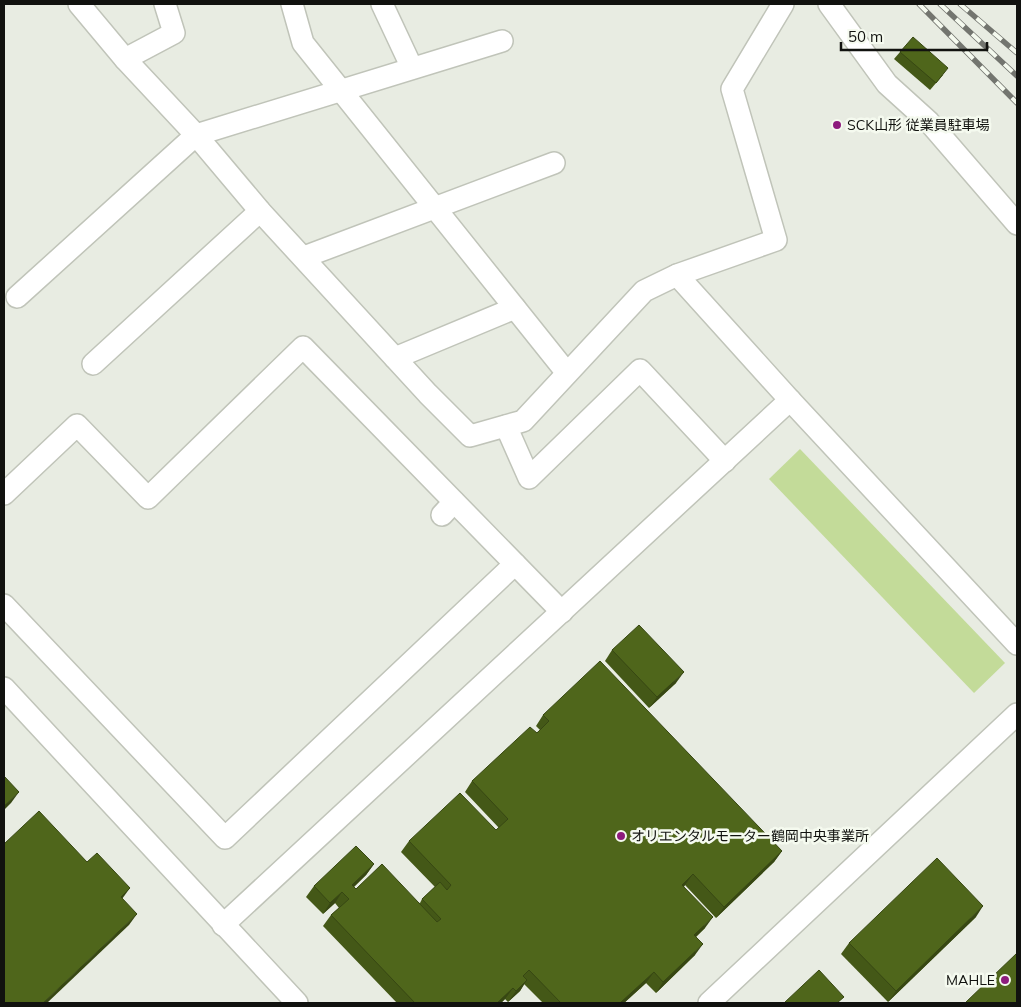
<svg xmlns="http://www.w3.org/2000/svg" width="1021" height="1007" viewBox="0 0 1021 1007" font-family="Mulish,'Noto Sans JP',sans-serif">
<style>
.green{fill:#c3db99}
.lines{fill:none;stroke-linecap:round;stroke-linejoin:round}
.minor-casing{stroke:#c0c4b9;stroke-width:24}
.minor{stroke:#fff;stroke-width:21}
.rail-casing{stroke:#73756f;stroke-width:5.5}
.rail{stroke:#f5faef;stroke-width:4;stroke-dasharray:11;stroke-linecap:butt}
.wall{fill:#445817}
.shaded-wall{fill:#374713}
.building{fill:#4f661b;stroke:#374713}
.poi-dot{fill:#8d1b7d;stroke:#f5faef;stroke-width:2}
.labels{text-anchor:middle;stroke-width:5;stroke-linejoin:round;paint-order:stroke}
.poi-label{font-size:14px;fill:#11120f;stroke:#f5faef;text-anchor:start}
</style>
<rect width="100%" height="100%" fill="#e8ece2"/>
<!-- green -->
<path class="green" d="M 800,449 L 1005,663 L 974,693 L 769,479 Z"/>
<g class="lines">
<!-- minor casing -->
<g class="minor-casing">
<g id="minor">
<path d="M 79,4 L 125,59 L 196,135 L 260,211 L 428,394 L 470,436 L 523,421 L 644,291 L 677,275 L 776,240 L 732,89 L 783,4"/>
<path d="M 292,4 L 303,43 L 567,373"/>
<path d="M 382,4 L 412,68"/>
<path d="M 829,4 L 887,84 L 929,122 L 1017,224"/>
<path d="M 125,59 L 174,33 L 165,4"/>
<path d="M 304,257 L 554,163"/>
<path d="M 677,275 L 790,400 L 1017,644"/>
<path d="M 17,297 L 196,135 L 502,41"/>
<path d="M 395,358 L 515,308"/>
<path d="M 93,364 L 260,211"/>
<path d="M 506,426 L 529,478 L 640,370 L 725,461"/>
<path d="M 4,494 L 77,425 L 148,498 L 303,347 L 562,612"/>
<path d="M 442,515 L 454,502"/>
<path d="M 4,605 L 225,838 L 515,564"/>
<path d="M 4,688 L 297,1003"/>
<path d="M 223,925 L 790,400"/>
<path d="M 709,1003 L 1017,714"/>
</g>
</g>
<!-- minor -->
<use href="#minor" class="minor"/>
<!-- rail casing -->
<g class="rail-casing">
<g id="rail">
<path d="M 919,4 L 1017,103"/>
<path d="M 940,4 L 1017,76"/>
<path d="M 960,4 L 1017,53"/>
</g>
</g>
<!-- rail -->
<use href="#rail" class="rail"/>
</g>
<!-- wall -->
<g class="wall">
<path d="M 900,52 L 943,75 L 930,90 L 894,59 Z"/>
<path d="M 612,650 L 676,683 L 649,708 L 605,661 Z"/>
<path d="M 543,715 L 782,851 L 774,862 L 716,918 L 685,885 L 684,887 L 705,928 L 696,937 L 695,955 L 656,993 L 646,983 L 624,1003 L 543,1003 L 524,984 L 520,991 L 508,1002 L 505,999 L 501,1003 L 397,1003 L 323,926 L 331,915 L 339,908 L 335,903 L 323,914 L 306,897 L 314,886 L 374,864 L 366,875 L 354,887 L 356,889 L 420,903 L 422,899 L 435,887 L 401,852 L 409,841 L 496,830 L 499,828 L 465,792 L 472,781 L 540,730 L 536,726 Z"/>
<path d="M 976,917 L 888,1002 L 841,954 L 849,943 Z"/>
</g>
<!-- shaded-wall -->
<g class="shaded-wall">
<path d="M 684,672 L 676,683 L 649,708 L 657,697 Z"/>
<path d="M 19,792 L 11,803 L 4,810 L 4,806 Z"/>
<path d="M 782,851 L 774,862 L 716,918 L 724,907 Z"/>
<path d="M 374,864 L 366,875 L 344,896 L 352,885 Z"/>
<path d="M 693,874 L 685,885 L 674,896 L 682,885 Z"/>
<path d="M 130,888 L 122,899 L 121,897 Z"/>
<path d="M 342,892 L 335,903 L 323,914 L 330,903 Z"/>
<path d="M 983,906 L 976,917 L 888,1002 L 896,991 Z"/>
<path d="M 137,914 L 129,925 L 47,1003 L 43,1003 Z"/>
<path d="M 713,917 L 705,928 L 686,946 L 694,935 Z"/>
<path d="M 703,944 L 695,955 L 656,993 L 663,982 Z"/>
<path d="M 654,972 L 646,983 L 624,1003 L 620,1003 Z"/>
<path d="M 527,980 L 520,991 L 508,1002 L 516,991 Z"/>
<path d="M 513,988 L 505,999 L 501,1003 L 497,1003 Z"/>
</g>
<!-- building -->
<g class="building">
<path d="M 913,37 L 948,68 L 936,83 L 900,52 Z"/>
<path d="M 639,625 L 684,672 L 657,697 L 612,650 Z"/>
<path d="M 600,661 L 782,851 L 724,907 L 693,874 L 682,885 L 713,917 L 694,935 L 703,944 L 663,982 L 654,972 L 620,1003 L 561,1003 L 529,970 L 523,976 L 527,980 L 516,991 L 513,988 L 497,1003 L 415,1003 L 331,915 L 349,899 L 342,892 L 330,903 L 314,886 L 356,846 L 374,864 L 352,885 L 356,889 L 382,864 L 437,922 L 441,919 L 422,899 L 440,882 L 447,890 L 451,885 L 409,841 L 460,793 L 496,830 L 508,819 L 472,781 L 530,727 L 537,733 L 549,721 L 543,715 Z"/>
<path d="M 4,776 L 19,792 L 4,806 Z"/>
<path d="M 39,811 L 87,862 L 97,853 L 130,888 L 121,897 L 137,914 L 43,1003 L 4,1003 L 4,844 Z"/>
<path d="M 937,858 L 983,906 L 896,991 L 849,943 Z"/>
<path d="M 1017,953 L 1017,1003 L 965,1003 Z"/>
<path d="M 819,970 L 844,997 L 837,1003 L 784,1003 Z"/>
</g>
<!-- markers -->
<g class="poi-dot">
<circle cx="837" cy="125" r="5"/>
<circle cx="621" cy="836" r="5"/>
<circle cx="1005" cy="980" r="5"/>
</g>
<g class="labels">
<!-- poi labels -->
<g class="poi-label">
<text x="847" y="130">SCK山形 従業員駐車場</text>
<text x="631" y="841">オリエンタルモーター鶴岡中央事業所</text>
<text x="995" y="985" text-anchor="end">MAHLE</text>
</g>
</g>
<!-- border -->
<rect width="1021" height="1007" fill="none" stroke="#11120f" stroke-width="10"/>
<!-- scale -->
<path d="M841 42v8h146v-8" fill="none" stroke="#11120f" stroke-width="2.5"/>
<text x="848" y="42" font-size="15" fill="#11120f" stroke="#f5faef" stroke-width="4" paint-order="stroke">50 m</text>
</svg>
